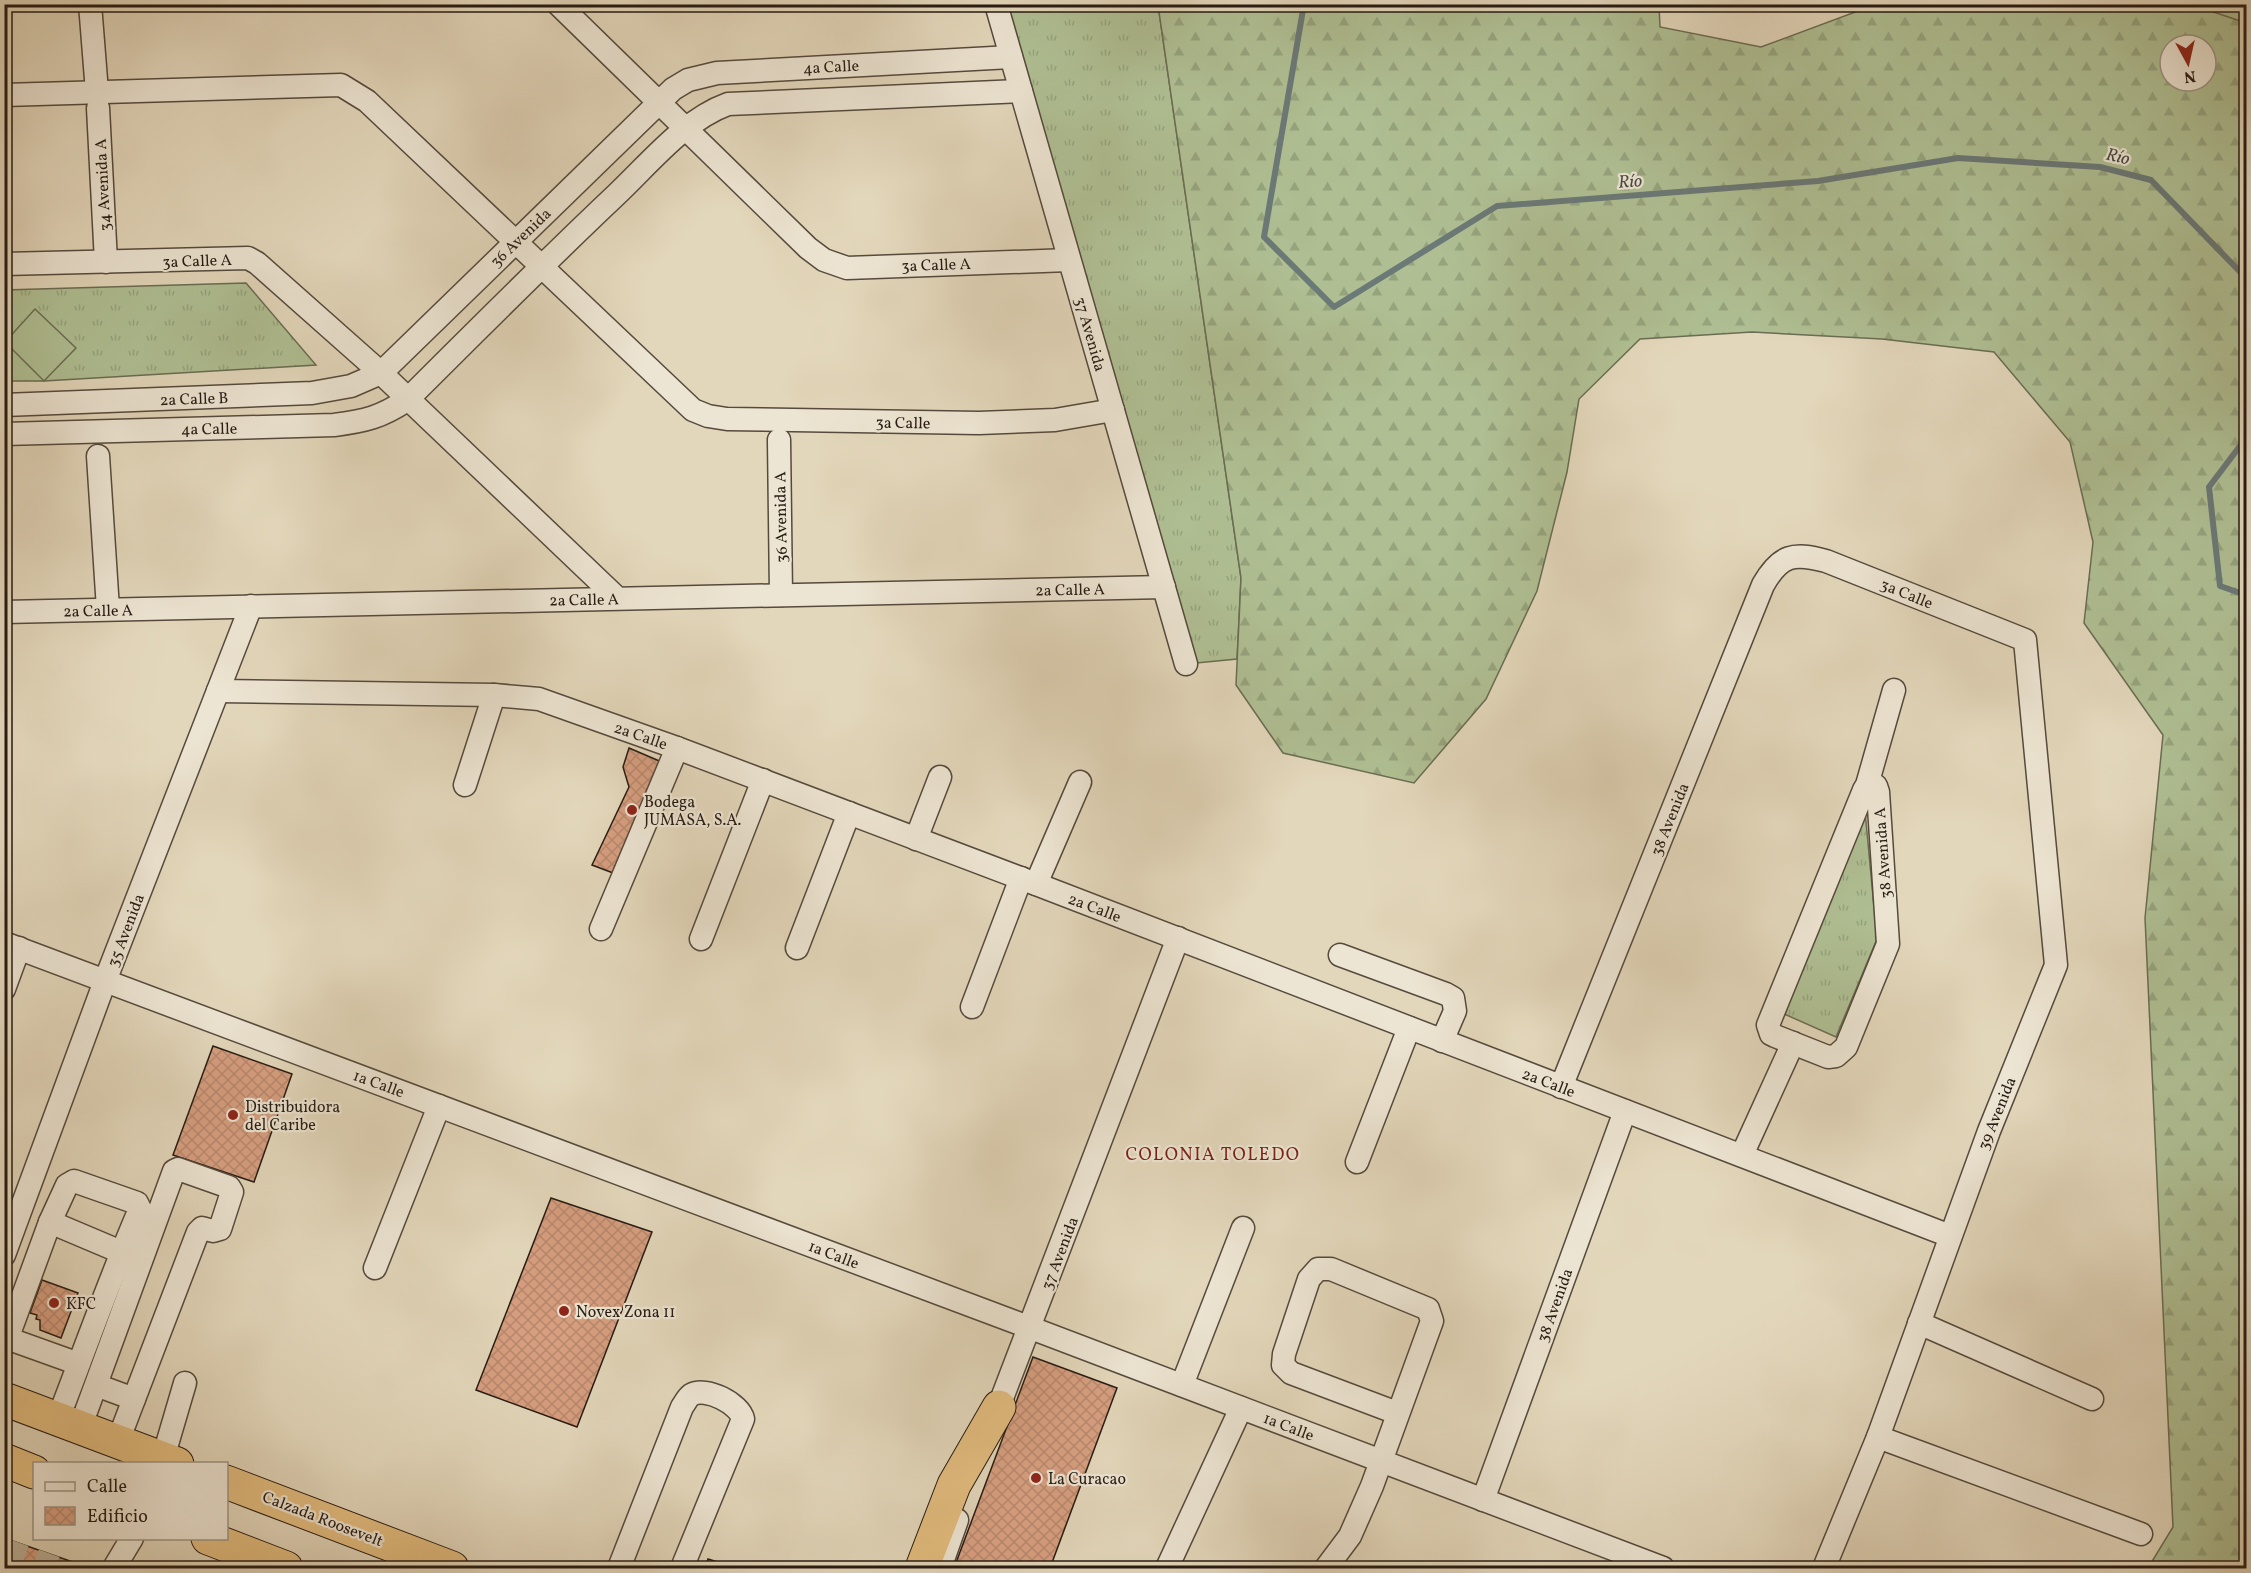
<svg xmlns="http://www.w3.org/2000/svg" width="2251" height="1573" viewBox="0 0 2251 1573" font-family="Vollkorn,serif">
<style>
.grass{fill:url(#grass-tufts);stroke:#6a6d53;stroke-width:1.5}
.forest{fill:url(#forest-firs);stroke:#6a6d53;stroke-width:1.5;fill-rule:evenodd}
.garden{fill:#afbf93;stroke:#6a6d53;stroke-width:1.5}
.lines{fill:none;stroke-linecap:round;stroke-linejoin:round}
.stream{stroke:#6b7977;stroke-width:6}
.building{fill:url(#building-cross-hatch);stroke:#261b13;stroke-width:1.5}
.minor-tunnel{stroke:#bdb199;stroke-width:22;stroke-dasharray:22 11;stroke-linecap:butt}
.minor-casing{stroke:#554a3d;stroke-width:25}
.highway-casing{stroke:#261b13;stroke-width:35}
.minor{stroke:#ede5d3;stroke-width:22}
.highway{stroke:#e2bc7e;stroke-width:33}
.poi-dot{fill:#8f2418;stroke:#ede5d3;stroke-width:2}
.labels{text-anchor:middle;stroke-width:4.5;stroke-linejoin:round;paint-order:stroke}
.street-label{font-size:16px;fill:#261b13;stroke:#ede5d3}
.poi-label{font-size:16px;fill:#261b13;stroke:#ede5d3;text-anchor:start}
.water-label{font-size:18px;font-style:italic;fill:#484a45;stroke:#ede5d3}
.neighbourhood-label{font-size:18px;letter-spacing:1.5px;fill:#7a1f14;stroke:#ede5d3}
</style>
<defs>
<pattern id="grass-tufts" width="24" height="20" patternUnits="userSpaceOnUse" patternTransform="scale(1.5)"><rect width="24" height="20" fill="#afbf93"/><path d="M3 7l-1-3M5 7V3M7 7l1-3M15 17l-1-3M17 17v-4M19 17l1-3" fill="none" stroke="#96a47e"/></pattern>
<pattern id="forest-firs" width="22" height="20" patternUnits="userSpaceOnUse" patternTransform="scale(1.5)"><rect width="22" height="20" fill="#afbf93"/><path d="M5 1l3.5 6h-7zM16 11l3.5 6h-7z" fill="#96a47e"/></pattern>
<pattern id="building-cross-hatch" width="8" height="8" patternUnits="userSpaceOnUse" patternTransform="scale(1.5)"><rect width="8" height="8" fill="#d79f80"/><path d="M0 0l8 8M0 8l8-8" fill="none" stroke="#b8886e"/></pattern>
</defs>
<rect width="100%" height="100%" fill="#e3d7bb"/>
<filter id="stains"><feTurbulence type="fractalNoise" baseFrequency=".00333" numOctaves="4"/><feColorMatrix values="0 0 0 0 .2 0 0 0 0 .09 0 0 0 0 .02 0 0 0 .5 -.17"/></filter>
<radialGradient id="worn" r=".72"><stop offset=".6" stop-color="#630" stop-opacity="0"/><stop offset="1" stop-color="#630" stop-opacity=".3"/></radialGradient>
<!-- grass -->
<g class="grass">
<path d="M 996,5 L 1158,5 L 1241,578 L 1237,659 L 1186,664 Z"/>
<path d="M 2190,5 L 2246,5 L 2246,23 Z"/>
<path d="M 246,283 L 316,365 L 44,381 L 5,381 L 4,290 Z"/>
<path d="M 1865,811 L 1877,939 L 1836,1037 L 1782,1013 Z"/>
</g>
<!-- forest -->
<path class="forest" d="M 2190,4 L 2246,23 L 2246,1568 L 2148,1568 L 2173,1527 L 2145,918 L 2163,735 L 2084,623 L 2093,542 L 2070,442 L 1994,352 L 1882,339 L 1752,332 L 1640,339 L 1579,399 L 1567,472 L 1537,591 L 1486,699 L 1414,783 L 1283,753 L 1236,685 L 1241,578 L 1158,5 L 1659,5 L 1660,27 L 1761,47 L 1874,5 ZM 2170,45 L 2206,45 L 2206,81 L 2170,81 Z"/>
<!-- garden -->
<path class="garden" d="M 35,309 L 76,348 L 44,381 L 5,342 Z"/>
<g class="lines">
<!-- stream -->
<g class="stream">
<path d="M 1304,4 L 1264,237 L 1334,307 L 1497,206 L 1818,181 L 1958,158 L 2100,167 L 2151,180 L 2246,278"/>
<path d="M 2246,438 L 2209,487 L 2220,586 L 2246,595"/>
</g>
</g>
<!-- building -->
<g class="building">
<path d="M 629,748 L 664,763 L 621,876 L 592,865 L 629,787 L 623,767 Z"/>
<path d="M 213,1046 L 292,1074 L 254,1182 L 173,1155 Z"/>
<path d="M 551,1198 L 652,1232 L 577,1427 L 476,1390 Z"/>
<path d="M 42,1280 L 78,1293 L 61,1338 L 40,1330 L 40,1320 L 36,1319 L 37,1315 L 30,1313 Z"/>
<path d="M 1033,1357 L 1117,1388 L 1050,1568 L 954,1568 Z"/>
<path d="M 4,1538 L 90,1568 L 33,1568 L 4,1559 Z"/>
<path d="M 708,1559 L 737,1568 L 705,1568 Z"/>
</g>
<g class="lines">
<!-- minor-tunnel -->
<path class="minor-tunnel" d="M 4,1549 L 58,1568"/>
<!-- minor casing -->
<g class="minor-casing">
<g id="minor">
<path d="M 90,4 L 97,92"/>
<path d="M 558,4 L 808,248 L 824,260 L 847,268 L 1069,260"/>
<path d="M 996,4 L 1186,664"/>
<path d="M 4,95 L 341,85 L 367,101 L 693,410 L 708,416 L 727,419 L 979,423 L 1055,420 L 1113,410"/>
<path d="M 98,108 L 106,262"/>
<path d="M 4,264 L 248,258 L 257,263 L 381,373 L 617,598"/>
<path d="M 4,405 L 312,393 L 351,386 L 381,373 L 673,89 L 688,80 L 717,73 L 1011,57"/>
<path d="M 4,434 L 334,425 C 366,421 381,417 407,400 C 476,331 545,262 616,195 C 650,163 684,120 728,104 L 1021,91"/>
<path d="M 779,440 L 781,595"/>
<path d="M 98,456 L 108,609"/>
<path d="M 4,612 L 1164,587"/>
<path d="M 218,691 L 494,695 L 539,699 L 677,748 L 1036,884 L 1950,1236"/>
<path d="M 465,785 L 494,695"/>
<path d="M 1867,785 L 1873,784 L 1876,786 L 1878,792 L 1888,944 L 1846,1047 L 1836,1056 L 1828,1057 L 1775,1036 L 1771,1034 L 1768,1025 L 1864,790 L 1867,785 L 1894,690"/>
<path d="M 916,839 L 940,777"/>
<path d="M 1036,884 L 1080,782"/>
<path d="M 601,929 L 677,748"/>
<path d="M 701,939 L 763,780"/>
<path d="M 4,943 L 1031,1328 L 1663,1568"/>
<path d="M 797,948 L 849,813"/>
<path d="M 1340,955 L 1446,994 L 1453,998 L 1455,1011 L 1442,1041"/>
<path d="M 4,989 L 19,948"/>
<path d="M 972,1007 L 1021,878"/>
<path d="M 1561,1087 L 1763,585 C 1780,555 1793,552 1826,561 L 2025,640 L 2056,965 L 1989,1131 L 1878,1437 L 1824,1568"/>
<path d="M 1742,1155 L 1793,1043"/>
<path d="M 1357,1162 L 1409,1028"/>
<path d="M 50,1222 L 121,1252"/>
<path d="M 4,1255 L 105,981 L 251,606"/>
<path d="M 375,1268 L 439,1106"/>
<path d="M 1919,1323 L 2092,1399"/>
<path d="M 1182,1385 L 1243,1228"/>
<path d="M 58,1419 C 85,1349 110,1278 140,1209 L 137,1203 L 74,1181 L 67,1185 L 50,1222 L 9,1334 L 12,1340 L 79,1364"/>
<path d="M 994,1419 L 1178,938"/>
<path d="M 80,1428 L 174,1171 L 178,1169 L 229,1187 L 232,1192 L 220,1229 L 213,1231 L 202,1228 L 198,1232 L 134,1399 L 96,1385"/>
<path d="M 1878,1437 L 2141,1534"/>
<path d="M 118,1441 L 134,1399"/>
<path d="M 163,1458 L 185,1383"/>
<path d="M 1483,1500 L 1625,1111"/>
<path d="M 114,1568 L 132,1538"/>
<path d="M 619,1568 L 682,1407 C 685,1403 687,1398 691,1395 C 706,1386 740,1404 743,1419 L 682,1568"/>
<path d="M 940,1568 L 957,1520"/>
<path d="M 1167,1568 L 1241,1408"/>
<path d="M 1326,1568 L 1350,1536 L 1372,1486 L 1432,1321 L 1428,1309 L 1331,1269 L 1318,1269 L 1309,1279 L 1284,1354 L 1283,1365 L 1291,1373 L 1397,1413"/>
</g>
</g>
<!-- highway casing -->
<g class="highway-casing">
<g id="highway">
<path d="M 4,1399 L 177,1464"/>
<path d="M 4,1460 L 34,1472"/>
<path d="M 226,1482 L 452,1568"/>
<path d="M 208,1538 L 286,1568"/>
<path d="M 922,1568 L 954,1485 L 999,1407"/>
</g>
</g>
<!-- minor -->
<use href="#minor" class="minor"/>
<!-- highway -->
<use href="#highway" class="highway"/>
</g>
<!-- markers -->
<g class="poi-dot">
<circle cx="632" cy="810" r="6"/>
<circle cx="233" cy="1115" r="6"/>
<circle cx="54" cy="1303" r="6"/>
<circle cx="564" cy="1311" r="6"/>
<circle cx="1036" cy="1478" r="6"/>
</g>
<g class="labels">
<!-- street labels -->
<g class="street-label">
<text transform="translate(831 66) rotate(-3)" y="6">4a Calle</text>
<text transform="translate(102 185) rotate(-93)" y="6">34 Avenida A</text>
<text transform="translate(520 237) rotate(-44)" y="6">36 Avenida</text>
<text transform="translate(197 260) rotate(-2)" y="6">3a Calle A</text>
<text transform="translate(936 264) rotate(-2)" y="6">3a Calle A</text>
<text transform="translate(1091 334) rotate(74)" y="6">37 Avenida</text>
<text transform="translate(194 398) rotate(-2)" y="6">2a Calle B</text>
<text transform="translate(903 422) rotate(1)" y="6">3a Calle</text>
<text transform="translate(209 428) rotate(-1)" y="6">4a Calle</text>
<text transform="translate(780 517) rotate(-91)" y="6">36 Avenida A</text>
<text transform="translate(1070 589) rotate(-1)" y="6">2a Calle A</text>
<text transform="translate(1907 593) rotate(22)" y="6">3a Calle</text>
<text transform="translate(584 599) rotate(-1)" y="6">2a Calle A</text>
<text transform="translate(98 610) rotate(-1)" y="6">2a Calle A</text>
<text transform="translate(641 735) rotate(19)" y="6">2a Calle</text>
<text transform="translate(1669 819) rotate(-68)" y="6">38 Avenida</text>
<text transform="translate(1882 853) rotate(-94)" y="6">38 Avenida A</text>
<text transform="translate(1095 907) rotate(21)" y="6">2a Calle</text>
<text transform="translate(125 930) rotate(-69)" y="6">35 Avenida</text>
<text transform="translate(1549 1082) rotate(21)" y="6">2a Calle</text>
<text transform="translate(379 1083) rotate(20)" y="6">1a Calle</text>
<text transform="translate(1996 1113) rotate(-68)" y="6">39 Avenida</text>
<text transform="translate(1059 1253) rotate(-69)" y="6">37 Avenida</text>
<text transform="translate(834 1254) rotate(21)" y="6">1a Calle</text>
<text transform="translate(1554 1305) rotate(-70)" y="6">38 Avenida</text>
<text transform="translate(1289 1426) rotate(21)" y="6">1a Calle</text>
<text transform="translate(323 1518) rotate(21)" y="6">Calzada Roosevelt</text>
</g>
<!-- poi labels -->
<g class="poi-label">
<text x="644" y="807">Bodega<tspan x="644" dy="18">JUMASA, S.A.</tspan></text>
<text x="245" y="1112">Distribuidora<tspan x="245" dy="18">del Caribe</tspan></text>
<text x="66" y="1309">KFC</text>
<text x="576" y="1317">Novex Zona 11</text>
<text x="1048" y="1484">La Curacao</text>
</g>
<!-- water labels -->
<g class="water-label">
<text transform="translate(2118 156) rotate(13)" y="6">Río</text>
<text transform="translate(1630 181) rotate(-4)" y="6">Río</text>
</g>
<!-- neighbourhood labels -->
<g class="neighbourhood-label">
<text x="1213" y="1160">COLONIA TOLEDO</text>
</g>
</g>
<!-- margin -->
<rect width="2251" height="1573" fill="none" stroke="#e3d7bb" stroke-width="24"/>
<rect x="6" y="6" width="2239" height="1561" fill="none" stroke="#261b13" stroke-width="3"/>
<rect x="12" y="12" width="2227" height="1549" fill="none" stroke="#261b13" stroke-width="1.5"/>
<!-- legend -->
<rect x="33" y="1462" width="195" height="78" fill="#ede5d3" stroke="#9d9486" stroke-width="1.5"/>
<rect x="45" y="1482" width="30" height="9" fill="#ede5d3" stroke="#9d9486" stroke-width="1.5"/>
<text x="87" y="1492" font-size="18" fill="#261b13">Calle</text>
<rect x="45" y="1507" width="30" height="18" fill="url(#building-cross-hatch)" stroke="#9d9486" stroke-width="1.5"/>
<text x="87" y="1522" font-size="18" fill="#261b13">Edificio</text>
<!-- north arrow -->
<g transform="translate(2188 63) rotate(172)"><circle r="28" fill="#ede5d3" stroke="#9d9486" stroke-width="1.5"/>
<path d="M0-4.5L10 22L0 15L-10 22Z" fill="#8f2418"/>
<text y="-9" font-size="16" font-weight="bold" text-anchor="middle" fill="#261b13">N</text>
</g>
<rect width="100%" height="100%" filter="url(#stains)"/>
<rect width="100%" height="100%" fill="url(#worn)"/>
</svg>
